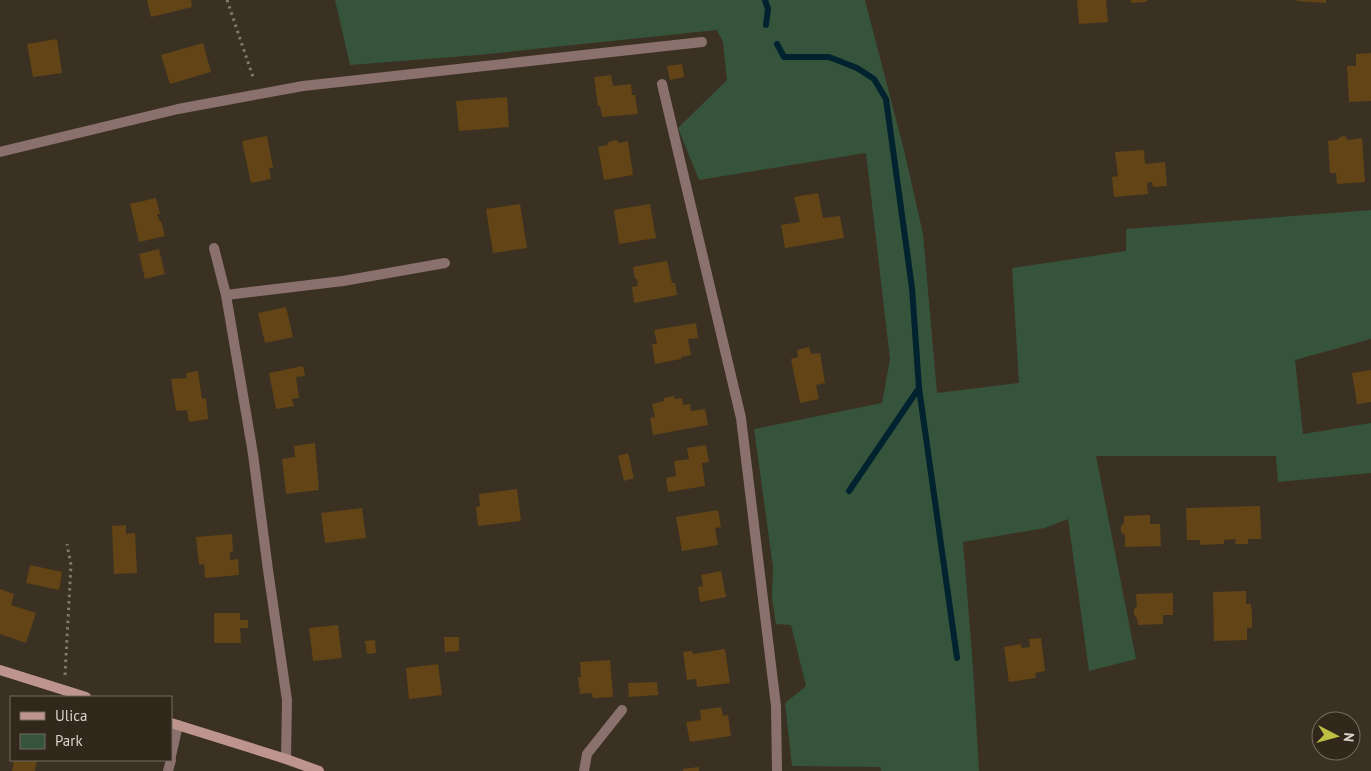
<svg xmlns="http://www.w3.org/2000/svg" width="1371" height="771" viewBox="0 0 1371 771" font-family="'PT Sans',sans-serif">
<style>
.green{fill:#36533b}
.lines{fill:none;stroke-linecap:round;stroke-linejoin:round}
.stream{stroke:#01232f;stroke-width:6}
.building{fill:#624416}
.path{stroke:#837a6f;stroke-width:3;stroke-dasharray:2.5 4;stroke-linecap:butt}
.lane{stroke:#8b716e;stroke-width:10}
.street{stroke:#8b716e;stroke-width:10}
.secondary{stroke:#bd948e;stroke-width:10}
</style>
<rect width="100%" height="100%" fill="#3b3123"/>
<!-- green -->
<path class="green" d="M 335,0 L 865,0 L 905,154 L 923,234 L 937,393 L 1019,383 L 1012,268 L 1126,251 L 1126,229 L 1371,210 L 1371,339 L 1295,360 L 1303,434 L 1371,423 L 1371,473 L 1278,482 L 1276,456 L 1096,456 L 1136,659 L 1089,671 L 1068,519 L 1045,528 L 963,542 L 973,667 L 979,771 L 881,771 L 880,767 L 792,766 L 785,703 L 806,686 L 791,625 L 776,624 L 772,598 L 773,567 L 754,429 L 882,403 L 890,359 L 866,153 L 699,180 L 678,128 L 727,80 L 723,42 L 717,30 L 478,55 L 350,65 Z"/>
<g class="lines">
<!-- stream -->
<g class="stream">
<path d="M 765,0 L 768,9 L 766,25"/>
<path d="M 777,44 L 784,57 L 829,57 L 857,68 L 874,79 L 886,99 L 912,288 L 919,388 L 957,658"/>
<path d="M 849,491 L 919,388"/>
</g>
</g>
<!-- building -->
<g class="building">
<path d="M 147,0 L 191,0 L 192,7 L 151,17 Z"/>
<path d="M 1077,0 L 1106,0 L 1108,22 L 1079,24 Z"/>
<path d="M 1131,0 L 1147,0 L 1147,2 L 1131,3 Z"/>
<path d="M 1297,0 L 1326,0 L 1326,3 L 1297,1 Z"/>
<path d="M 57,39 L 62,73 L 33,77 L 27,44 Z"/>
<path d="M 203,43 L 211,72 L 170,84 L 161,55 Z"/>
<path d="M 1371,53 L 1371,101 L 1349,102 L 1347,66 L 1356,66 L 1356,54 Z"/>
<path d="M 682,64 L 684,77 L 670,80 L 667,66 Z"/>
<path d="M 611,75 L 613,86 L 631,84 L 632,95 L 635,95 L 638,114 L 602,117 L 600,106 L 598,106 L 594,77 Z"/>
<path d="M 507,97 L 509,127 L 459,131 L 456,101 Z"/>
<path d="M 267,136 L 273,168 L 269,168 L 271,179 L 251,183 L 242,141 Z"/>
<path d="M 1345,136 L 1348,140 L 1362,138 L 1365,182 L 1337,184 L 1336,173 L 1330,173 L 1328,141 L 1337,140 L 1340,137 Z"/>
<path d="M 616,140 L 620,143 L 628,141 L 633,175 L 604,180 L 598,147 L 607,145 L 609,142 Z"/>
<path d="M 1144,150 L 1145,164 L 1165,162 L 1167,186 L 1153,187 L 1152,182 L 1147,183 L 1148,194 L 1114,197 L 1112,177 L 1118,176 L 1115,152 Z"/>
<path d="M 818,193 L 823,218 L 840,216 L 844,238 L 785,248 L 781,225 L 800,222 L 794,197 Z"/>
<path d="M 156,198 L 160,214 L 157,214 L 160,222 L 161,221 L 165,236 L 139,242 L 130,204 Z"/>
<path d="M 520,204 L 527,248 L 493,253 L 486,209 Z"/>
<path d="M 650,204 L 656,238 L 619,244 L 614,210 Z"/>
<path d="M 159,249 L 165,274 L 145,279 L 139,254 Z"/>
<path d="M 667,261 L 672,283 L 675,283 L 677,295 L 634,303 L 632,287 L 638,286 L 637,279 L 635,279 L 633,267 Z"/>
<path d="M 286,307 L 293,337 L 265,343 L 258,313 Z"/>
<path d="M 696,323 L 698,338 L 688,339 L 691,355 L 681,357 L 681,359 L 655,364 L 652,344 L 657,344 L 654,330 Z"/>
<path d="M 809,347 L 811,354 L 820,353 L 825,383 L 816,385 L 819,399 L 800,403 L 791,359 L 798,357 L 797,350 Z"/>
<path d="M 303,366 L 305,376 L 296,377 L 299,398 L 292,399 L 294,406 L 276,409 L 269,373 Z"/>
<path d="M 1371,370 L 1371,402 L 1357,404 L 1352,373 Z"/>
<path d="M 198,371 L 202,399 L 206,398 L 208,419 L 189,422 L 187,410 L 176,411 L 171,379 L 187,378 L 186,373 Z"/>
<path d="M 674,396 L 675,399 L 682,398 L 683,405 L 690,404 L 691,411 L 705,409 L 708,425 L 653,435 L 650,418 L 655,417 L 652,404 L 664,401 L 664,398 Z"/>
<path d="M 315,443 L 319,490 L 286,494 L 282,459 L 295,457 L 294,446 Z"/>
<path d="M 706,445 L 709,462 L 702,463 L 705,486 L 668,492 L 666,478 L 676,476 L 674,461 L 689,459 L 687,448 Z"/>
<path d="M 628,453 L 634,478 L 624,481 L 618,456 Z"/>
<path d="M 517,489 L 521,521 L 478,526 L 476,507 L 480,506 L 479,494 Z"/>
<path d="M 1260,506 L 1261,539 L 1248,539 L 1248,544 L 1235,544 L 1236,539 L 1224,540 L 1224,544 L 1200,545 L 1200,540 L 1187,540 L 1186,508 Z"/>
<path d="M 362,508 L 366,538 L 325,543 L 321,513 Z"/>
<path d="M 718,510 L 721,527 L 715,528 L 718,545 L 682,551 L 676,517 Z"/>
<path d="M 1150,515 L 1150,524 L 1160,524 L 1161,546 L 1125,547 L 1125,535 L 1121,532 L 1121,526 L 1124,523 L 1124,516 Z"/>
<path d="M 126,525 L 126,534 L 135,533 L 137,573 L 114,574 L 112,526 Z"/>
<path d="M 232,534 L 233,552 L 230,552 L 230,560 L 238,559 L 239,575 L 205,578 L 204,564 L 199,565 L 196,537 Z"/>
<path d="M 30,565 L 62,572 L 59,590 L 26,583 Z"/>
<path d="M 721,571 L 726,597 L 700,602 L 698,587 L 703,586 L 701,575 Z"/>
<path d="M 0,589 L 14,594 L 11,605 L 36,613 L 26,643 L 0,634 Z"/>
<path d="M 1246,591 L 1246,604 L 1251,604 L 1252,616 L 1252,628 L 1247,628 L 1247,640 L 1214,641 L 1213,592 Z"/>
<path d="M 1173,593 L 1173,615 L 1163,615 L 1163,624 L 1138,625 L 1137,618 L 1134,615 L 1134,610 L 1137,606 L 1136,594 Z"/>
<path d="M 214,613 L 240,613 L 240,620 L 248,620 L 248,628 L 240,628 L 241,643 L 214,643 Z"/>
<path d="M 338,625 L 342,658 L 313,661 L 309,628 Z"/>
<path d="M 444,637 L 459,637 L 459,651 L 445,652 Z"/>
<path d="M 1041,638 L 1045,671 L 1035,673 L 1036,678 L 1009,682 L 1004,647 L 1021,644 L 1022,648 L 1030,647 L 1029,639 Z"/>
<path d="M 375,640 L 376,653 L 367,654 L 365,641 Z"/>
<path d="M 725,649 L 730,683 L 697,687 L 696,679 L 687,680 L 683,652 L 692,651 L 693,654 Z"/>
<path d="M 610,660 L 613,697 L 593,698 L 592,693 L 580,694 L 578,677 L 581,677 L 580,662 Z"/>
<path d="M 438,664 L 442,695 L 409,699 L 406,668 Z"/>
<path d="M 657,682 L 658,695 L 629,697 L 628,683 Z"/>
<path d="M 721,707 L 723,716 L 728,715 L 731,736 L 690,742 L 686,722 L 701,720 L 700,710 Z"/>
<path d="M 14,760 L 37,760 L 35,771 L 12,771 Z"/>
<path d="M 699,767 L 699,771 L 683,771 L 683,769 Z"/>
</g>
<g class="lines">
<!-- path -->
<g class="path">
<path d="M 227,0 L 254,80"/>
<path d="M 65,675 L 71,565 L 67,544"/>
</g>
<!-- lane -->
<g class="lane">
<path d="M 0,152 L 178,109 L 303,86 L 702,42"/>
<path d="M 214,248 L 226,295 L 253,454 L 268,570 L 287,700 L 286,759"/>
<path d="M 226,295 L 343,281 L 445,263"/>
<path d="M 171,756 L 178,725"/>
<path d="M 168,771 L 171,760"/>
<path d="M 584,771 L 587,754 L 622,710"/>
</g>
<!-- street -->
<path class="street" d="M 662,84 L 741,418 L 776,706 L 777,771"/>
<!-- secondary -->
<g class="secondary">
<path d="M 0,670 L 86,697"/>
<path d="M 171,723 L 286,759 L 319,771"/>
</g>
</g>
<!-- legend -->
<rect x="10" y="696" width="162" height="65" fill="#31271a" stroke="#756c61"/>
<rect x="20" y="712" width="25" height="8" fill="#bd948e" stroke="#756c61"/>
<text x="55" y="721" font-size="15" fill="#dbd4cc">Ulica</text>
<rect x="20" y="734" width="25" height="15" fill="#36533b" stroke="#756c61"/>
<text x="55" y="746" font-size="15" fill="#dbd4cc">Park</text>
<!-- north arrow -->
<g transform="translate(1336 736) rotate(96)"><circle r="24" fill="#31271a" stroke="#756c61"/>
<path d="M0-4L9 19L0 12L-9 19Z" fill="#bcbf44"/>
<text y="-8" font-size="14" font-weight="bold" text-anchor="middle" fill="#dbd4cc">N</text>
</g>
</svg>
